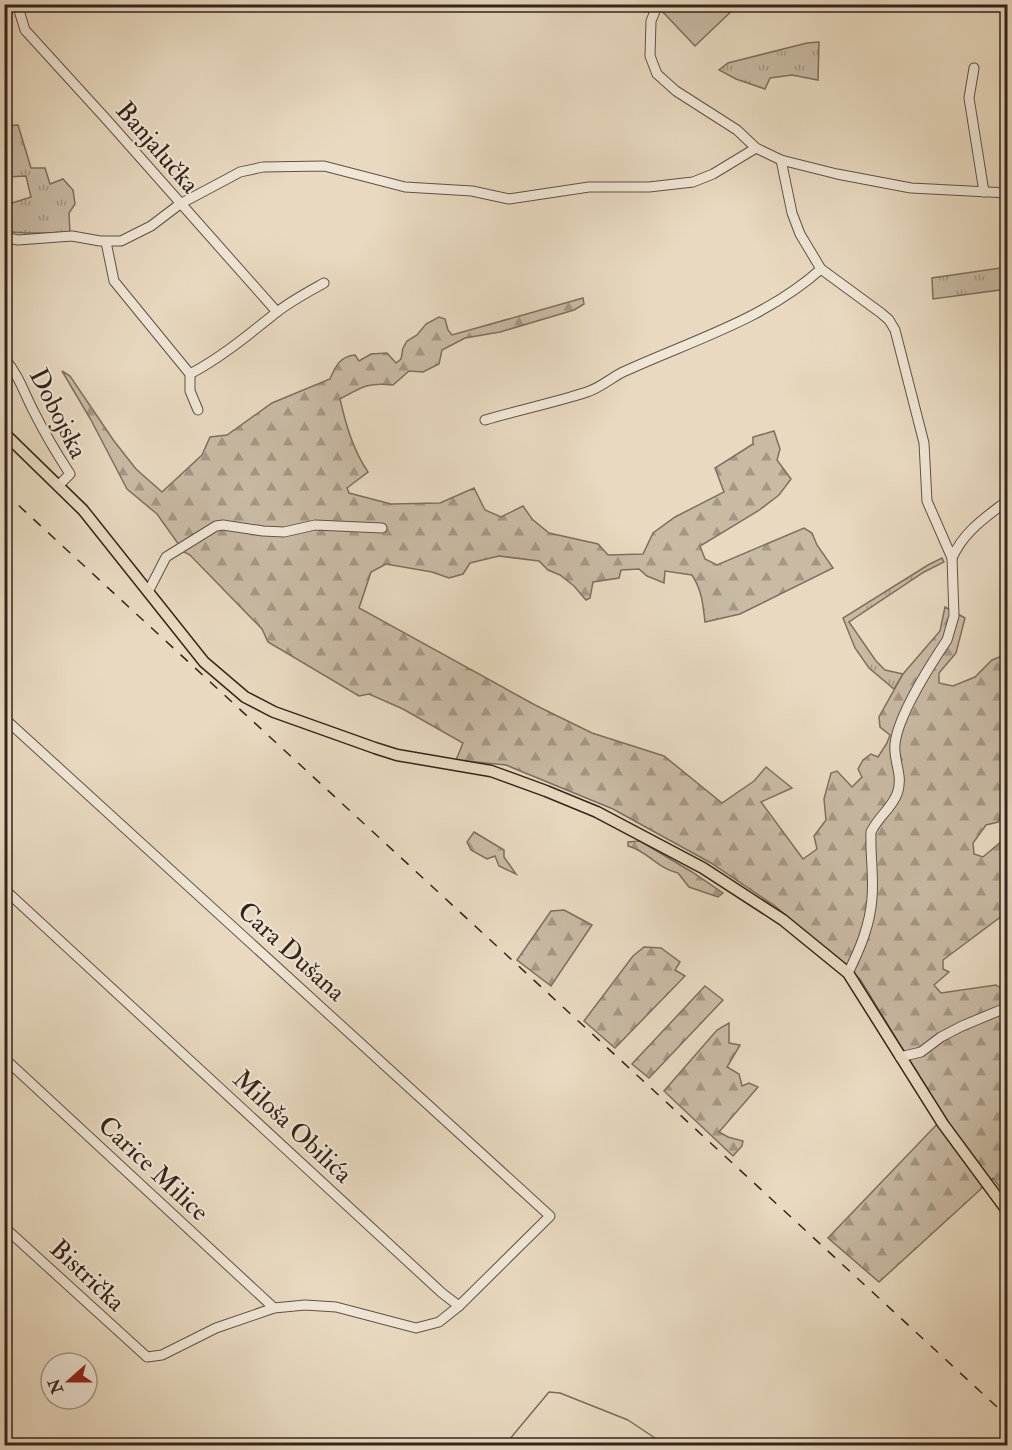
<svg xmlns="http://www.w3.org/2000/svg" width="1012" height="1450" viewBox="0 0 1012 1450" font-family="'IM FELL Double Pica',serif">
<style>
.grass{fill:url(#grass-tufts);stroke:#7e6f5f;stroke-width:1.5}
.forest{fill:url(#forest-firs);stroke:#7e6f5f;stroke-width:1.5}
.garden{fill:#c9baa4;stroke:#7e6f5f;stroke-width:1.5}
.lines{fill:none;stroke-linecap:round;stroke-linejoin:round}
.stream{stroke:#7a6b5c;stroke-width:1.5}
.minor-casing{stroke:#605144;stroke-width:11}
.major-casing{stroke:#33241a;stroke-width:13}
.minor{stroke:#f0e6d6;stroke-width:9}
.major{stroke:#e8d9c0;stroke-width:10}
.rail{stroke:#33241a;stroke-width:1.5;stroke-dasharray:10 10;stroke-linecap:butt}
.labels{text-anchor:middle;stroke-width:4.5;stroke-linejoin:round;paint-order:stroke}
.street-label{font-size:26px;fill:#33241a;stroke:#f0e6d6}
</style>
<defs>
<pattern id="grass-tufts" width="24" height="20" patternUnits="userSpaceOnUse" patternTransform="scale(1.5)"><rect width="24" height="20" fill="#c9baa4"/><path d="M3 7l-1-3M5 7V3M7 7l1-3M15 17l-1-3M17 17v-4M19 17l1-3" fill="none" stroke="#a49785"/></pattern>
<pattern id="forest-firs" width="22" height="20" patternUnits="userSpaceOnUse" patternTransform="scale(1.5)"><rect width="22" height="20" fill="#c9baa4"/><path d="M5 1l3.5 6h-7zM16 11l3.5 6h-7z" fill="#a49785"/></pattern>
</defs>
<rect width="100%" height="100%" fill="#e8d9c0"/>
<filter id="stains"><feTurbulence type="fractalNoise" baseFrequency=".00333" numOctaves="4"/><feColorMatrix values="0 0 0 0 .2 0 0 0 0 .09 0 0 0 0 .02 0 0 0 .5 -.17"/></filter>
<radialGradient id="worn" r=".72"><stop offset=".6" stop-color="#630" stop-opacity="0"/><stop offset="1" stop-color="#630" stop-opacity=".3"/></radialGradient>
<!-- grass -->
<g class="grass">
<path d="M 819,42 L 818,80 L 792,75 L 770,78 L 765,89 L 736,79 L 719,70 L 728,63 L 807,43 Z"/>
<path d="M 18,125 L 31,168 L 45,168 L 50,184 L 63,179 L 73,190 L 75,204 L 69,213 L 70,233 C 48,232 27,235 5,231 L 4,188 L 9,204 L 31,197 L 26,176 L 5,177 L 5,126 Z"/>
<path d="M 1007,267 L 1007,289 L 933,299 L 932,278 Z"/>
<path d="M 942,558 L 944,562 L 924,572 L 849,622 L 876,661 L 885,670 L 903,674 L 894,689 L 869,668 L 855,648 L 843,618 L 928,565 Z"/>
</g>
<!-- forest -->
<g class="forest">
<path d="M 583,298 L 584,304 L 574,310 L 500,332 L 465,338 L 442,350 L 439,364 L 423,372 L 409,371 L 393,385 C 368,382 362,387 340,399 C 346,425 353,450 368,472 L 347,488 L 349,493 L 391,504 L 440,503 L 474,488 L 485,510 L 501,517 L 523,506 L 532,519 L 549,533 L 598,544 L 608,555 L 643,554 L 653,533 L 675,517 L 724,492 L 715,468 L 753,444 L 753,437 L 774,431 L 780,449 L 777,460 L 791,479 L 779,495 L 758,511 L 700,546 L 705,559 L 717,565 L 804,528 L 812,533 L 817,545 L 833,568 L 740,614 L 705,622 C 703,605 702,590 692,575 L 665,571 L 664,583 L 647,576 L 639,569 L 621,570 L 619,578 L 593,582 L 590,598 L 586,600 L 574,586 L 560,575 L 548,570 L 539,561 L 499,556 L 470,563 L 463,574 L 449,578 L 432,572 L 386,564 L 371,572 L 359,608 L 535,705 L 592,733 L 664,756 L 722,803 L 754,781 L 766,767 L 792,788 L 761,802 L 803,859 L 817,849 L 814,836 L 826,820 L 824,799 L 831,773 L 837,771 L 852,787 L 862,777 L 858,769 L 863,760 L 871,754 L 878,757 L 887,743 L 890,735 L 880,727 L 879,717 L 903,674 L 940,631 L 945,607 L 965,618 L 956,653 L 939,673 L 939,683 L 953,686 L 975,677 L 992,660 L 1007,654 L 1007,779 L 1000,785 L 1004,806 L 998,822 L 986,825 L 973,843 L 974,854 L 983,857 L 1003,840 L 1007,844 L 1007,912 L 943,960 L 943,969 L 949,972 L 934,985 L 941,993 L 996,985 L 1005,991 L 1007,990 L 1007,1197 L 993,1178 L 879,1282 L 828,1238 L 944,1117 L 860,979 L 775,906 L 711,863 L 613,809 L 506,765 L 456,760 L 463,743 L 403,709 L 369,694 L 359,696 L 268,642 L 262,629 L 190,555 L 184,552 L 157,514 L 127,489 L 91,420 L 62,371 L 70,376 L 114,441 L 136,469 L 162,492 L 202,455 L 210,437 L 227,435 L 272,403 L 330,379 C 335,367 340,356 355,355 L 359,361 L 371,354 L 387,353 L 396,363 L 401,359 L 403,348 L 407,341 L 417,335 L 426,324 L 439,317 L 445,319 L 448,330 L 452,335 Z"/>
<path d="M 474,832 L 504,850 L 504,857 L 516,874 L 499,866 L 495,856 L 487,859 L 471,850 L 467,842 Z"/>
<path d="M 640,841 L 692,872 L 723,893 L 718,897 L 689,887 L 678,873 C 656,868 648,851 628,846 L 628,842 Z"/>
<path d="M 564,910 L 592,925 L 551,986 L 517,960 L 551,911 Z"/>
<path d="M 644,947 L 661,948 L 680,962 L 675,970 L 685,976 L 615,1048 L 584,1021 L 633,956 Z"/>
<path d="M 705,986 L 723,1000 L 649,1078 L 632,1064 Z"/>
<path d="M 729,1023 L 729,1043 L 740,1045 L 727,1067 L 739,1074 L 742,1086 L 749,1083 L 758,1087 L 719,1132 L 728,1137 L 743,1141 L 742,1146 L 733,1156 L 664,1091 L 717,1030 Z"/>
</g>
<!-- garden -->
<path class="garden" d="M 667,5 L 667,4 L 738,5 L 695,46 L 661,10 Z"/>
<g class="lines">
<!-- stream -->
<path class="stream" d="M 504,1446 L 549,1392 L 560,1393 L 628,1420 L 667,1446"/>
<!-- minor casing -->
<g class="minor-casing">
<g id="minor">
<path d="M 17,4 L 25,30 L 107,120 L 277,312"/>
<path d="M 658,4 L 651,21 L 650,56 L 657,74 L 676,91 L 737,130 L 756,148 L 781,160 L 792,213 L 800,234 L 821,269 L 881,313 L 889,320 L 895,330 L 924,443 L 927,501 L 952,558 L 954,616 L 947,640 C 931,664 898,715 895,744 C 893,761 904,776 897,794 C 891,809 878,817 871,832 C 870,854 874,876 872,898 C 870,925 860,949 848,973"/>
<path d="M 974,68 L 969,98 L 984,192"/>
<path d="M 781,160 L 837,174 L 911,188 L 1008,193"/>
<path d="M 4,237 L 18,240 L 72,236 L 100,241 L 121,241 L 151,226 L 180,204 L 227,179 L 240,172 L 263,167 L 324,166 L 405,187 L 472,191 L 509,199 L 589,187 L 649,187 L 693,182 L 713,174 L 756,148"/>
<path d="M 106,242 L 114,281 L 190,374 C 222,357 248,335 277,312 C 291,301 308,292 324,283"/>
<path d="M 4,358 C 19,375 24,393 34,412 C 45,434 57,454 70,474 L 58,486"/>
<path d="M 190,374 L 190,391 L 198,410"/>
<path d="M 485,420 C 519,410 553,403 587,392 C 600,388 611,378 623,372 C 690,341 764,320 821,269"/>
<path d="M 952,558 C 964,531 985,518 1008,500"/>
<path d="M 148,592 L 166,557 L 216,526 L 223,525 L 263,531 L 284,532 L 315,525 L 382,528"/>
<path d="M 4,718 L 550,1216 L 459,1306 L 442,1293 L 4,889"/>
<path d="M 900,1057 L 921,1052 L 941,1037 L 962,1026 L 1008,1007"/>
<path d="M 4,1058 L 274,1308"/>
<path d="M 4,1227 L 147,1357 L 162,1355 L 216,1328 L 274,1308 L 305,1305 L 336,1307 L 416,1328 L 439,1322 L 459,1306"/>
</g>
</g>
<!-- major casing -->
<g class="major-casing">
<path id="major" d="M 4,433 L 83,510 L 204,662 L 245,697 L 274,712 L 375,748 L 397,755 L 491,771 L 546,791 L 597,812 L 703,868 L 783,920 L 848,973 L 943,1124 L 1008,1212"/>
</g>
<!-- minor -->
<use href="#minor" class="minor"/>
<!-- major -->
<use href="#major" class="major"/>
<!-- rail -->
<path class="rail" d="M 4,492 L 1008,1417"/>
</g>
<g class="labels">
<!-- street labels -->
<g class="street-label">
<text transform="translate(158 147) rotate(49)" y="9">Banjalučka</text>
<text transform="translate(59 413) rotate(63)" y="9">Dobojska</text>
<text transform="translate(292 951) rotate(42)" y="9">Cara Dušana</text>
<text transform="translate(293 1126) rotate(43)" y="9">Miloša Obilića</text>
<text transform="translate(154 1168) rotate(43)" y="9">Carice Milice</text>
<text transform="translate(88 1275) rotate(43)" y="9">Bistrička</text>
</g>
</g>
<!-- margin -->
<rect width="1012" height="1450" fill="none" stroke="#e8d9c0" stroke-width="24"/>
<rect x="6" y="6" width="1000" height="1438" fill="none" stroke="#33241a" stroke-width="3"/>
<rect x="12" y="12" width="988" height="1426" fill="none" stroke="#33241a" stroke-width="1.5"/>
<!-- north arrow -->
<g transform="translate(69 1381) rotate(249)"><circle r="28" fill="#f0e6d6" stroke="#a4988b" stroke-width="1.5"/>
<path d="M0-4.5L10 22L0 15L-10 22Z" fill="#8f2418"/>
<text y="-9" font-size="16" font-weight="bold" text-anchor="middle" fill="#33241a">N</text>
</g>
<rect width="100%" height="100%" filter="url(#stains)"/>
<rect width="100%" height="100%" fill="url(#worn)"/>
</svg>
